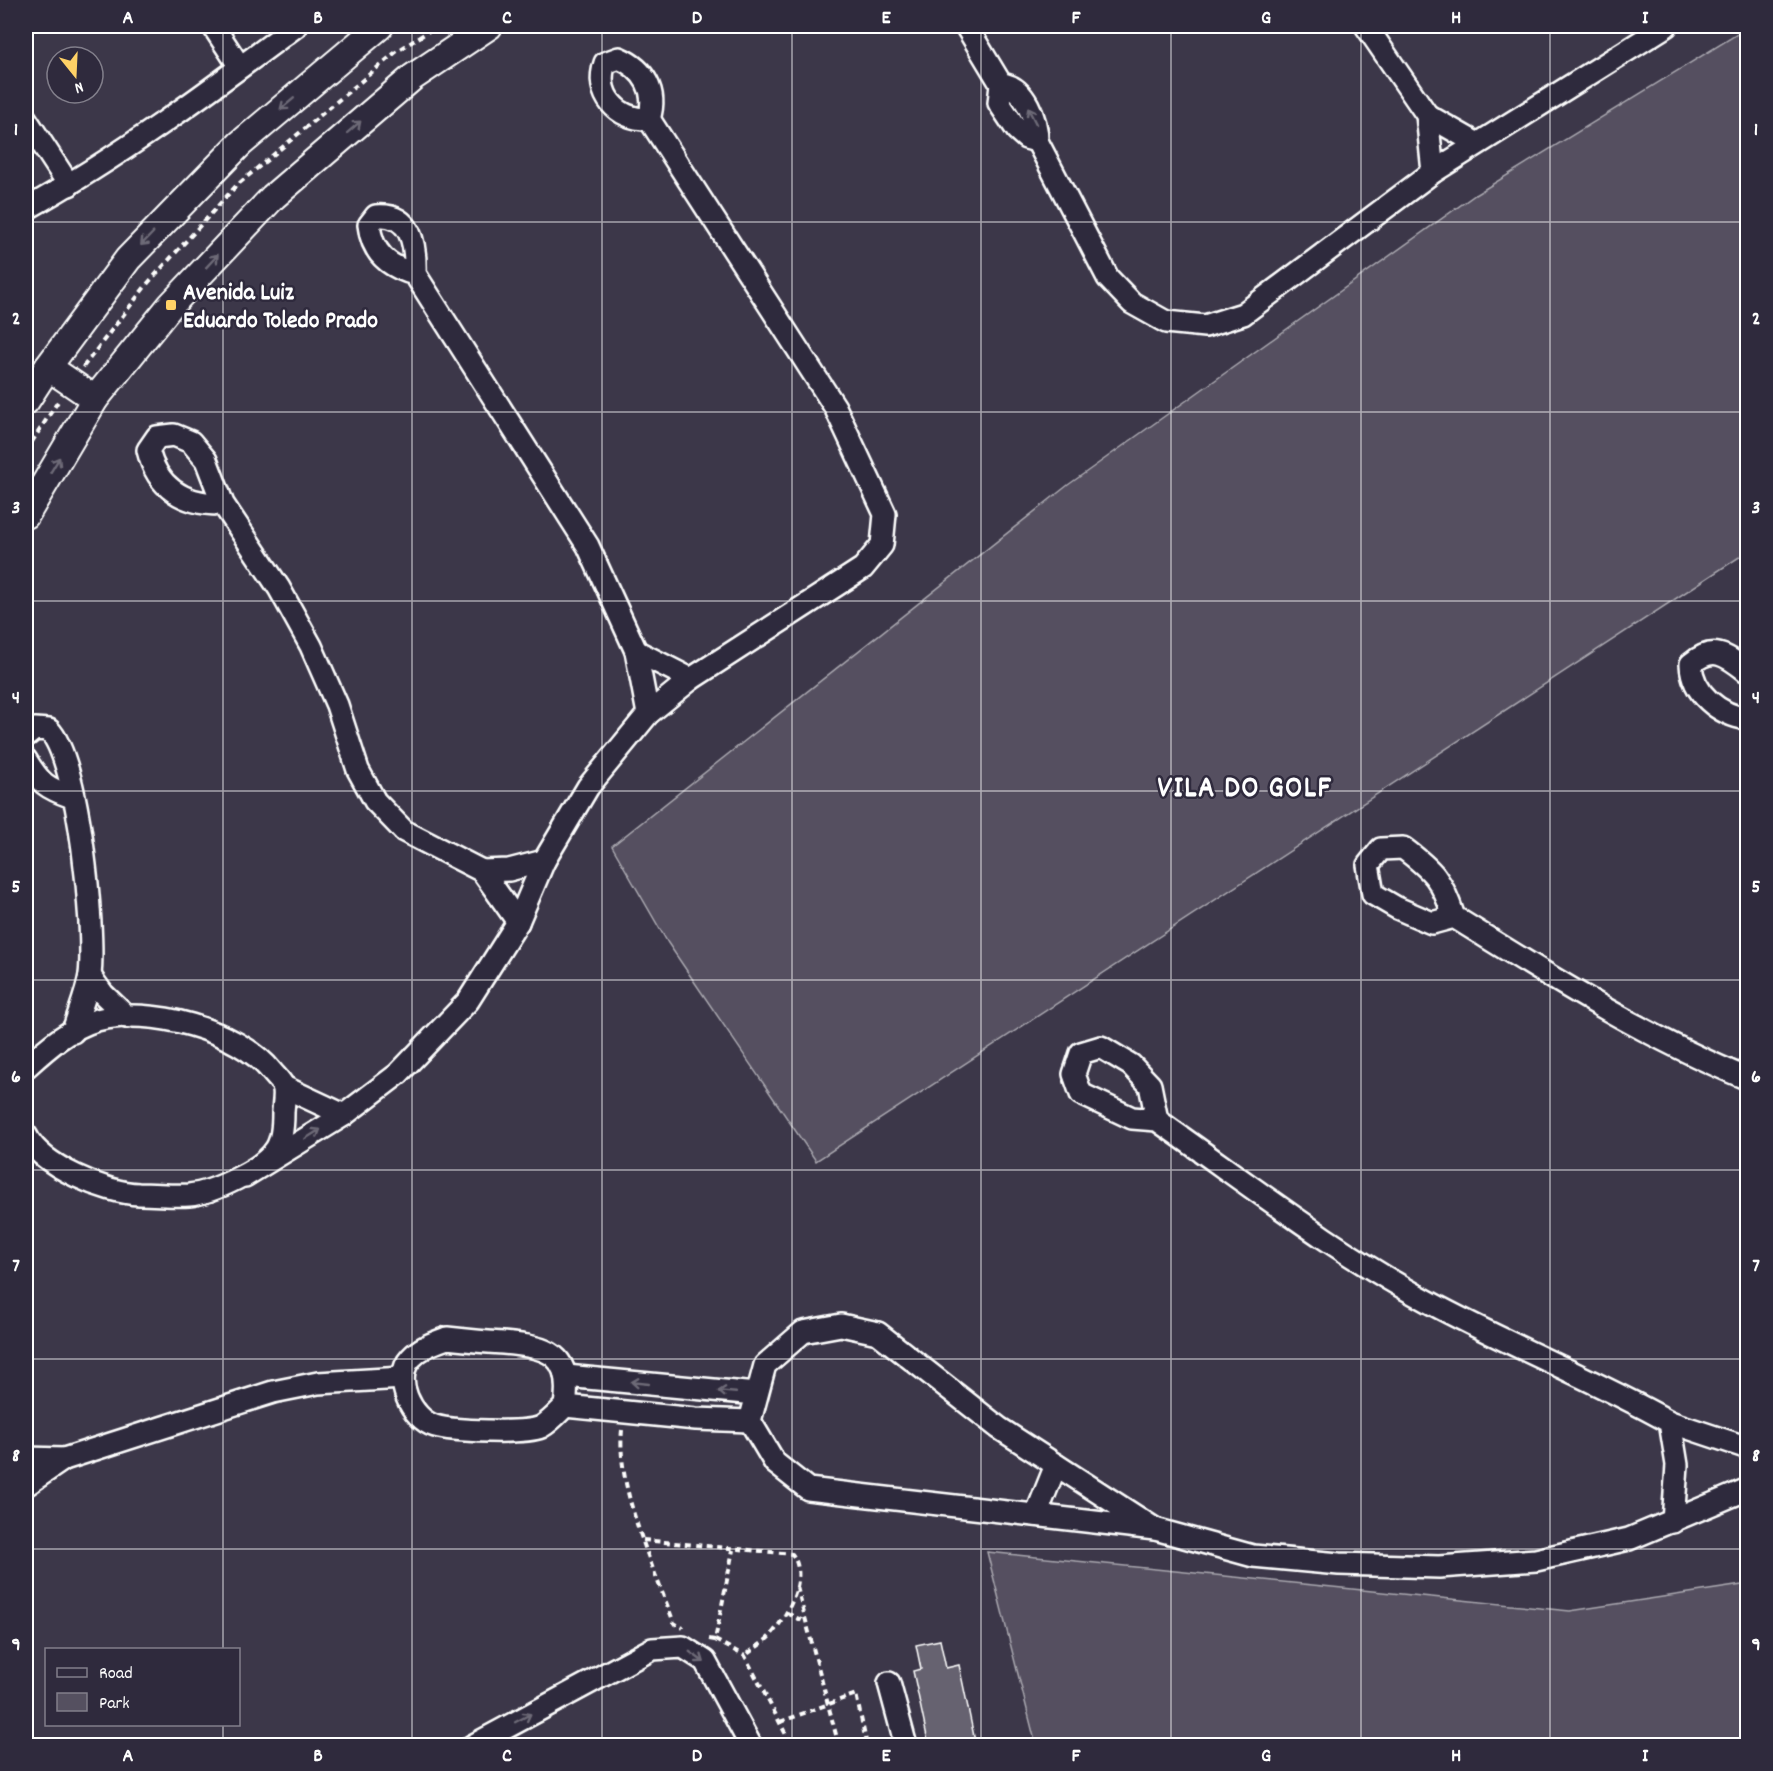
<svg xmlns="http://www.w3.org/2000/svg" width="1773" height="1771" viewBox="0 0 1773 1771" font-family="Dekko,sans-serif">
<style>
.green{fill:#555060;stroke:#aaa8b0;stroke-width:1.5}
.building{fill:#666270;stroke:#fff;stroke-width:1.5}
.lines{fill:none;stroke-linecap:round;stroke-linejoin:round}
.minor-casing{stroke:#fff;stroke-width:26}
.major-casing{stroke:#fff;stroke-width:30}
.path{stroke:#fff;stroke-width:4;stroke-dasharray:6 4.5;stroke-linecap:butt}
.minor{stroke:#2f2a3d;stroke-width:21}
.major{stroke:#2f2a3d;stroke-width:26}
.oneway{stroke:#6d6a77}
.grid{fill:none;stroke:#fff;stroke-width:1.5;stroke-opacity:0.55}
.poi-dot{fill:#ffd166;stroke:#2f2a3d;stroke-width:2}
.labels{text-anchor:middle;stroke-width:5;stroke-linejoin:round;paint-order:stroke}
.poi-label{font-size:24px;font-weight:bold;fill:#fff;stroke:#2f2a3d;text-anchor:start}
.district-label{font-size:30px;font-weight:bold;letter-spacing:1.5px;fill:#fff;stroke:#2f2a3d}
.neatline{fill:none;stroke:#fff;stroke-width:2}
.grid-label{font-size:20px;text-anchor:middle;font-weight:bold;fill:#fff}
</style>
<rect width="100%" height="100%" fill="#3c3749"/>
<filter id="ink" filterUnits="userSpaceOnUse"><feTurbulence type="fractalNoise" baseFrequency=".0167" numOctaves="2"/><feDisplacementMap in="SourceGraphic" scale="12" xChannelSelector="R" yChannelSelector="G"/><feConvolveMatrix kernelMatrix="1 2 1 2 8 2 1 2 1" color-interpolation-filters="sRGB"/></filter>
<g filter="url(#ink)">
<!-- green -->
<g class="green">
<path d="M 1747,28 L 1747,552 L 816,1161 L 668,943 L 612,846 L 1068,485 L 1475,195 Z"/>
<path d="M 987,1552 L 1570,1611 L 1742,1585 L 1747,1580 L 1747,1745 L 1036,1745 Z"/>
</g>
<!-- building -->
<path class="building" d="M 940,1640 L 946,1668 L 959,1665 L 976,1746 L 929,1746 L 913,1671 L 921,1669 L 916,1645 Z"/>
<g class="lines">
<!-- minor casing -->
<g class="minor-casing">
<g id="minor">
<path d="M 213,26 L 240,67"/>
<path d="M 966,26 L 1001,84 L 999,103 L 1017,130 L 1026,138 L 1037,141 C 1037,120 1025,86 1001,84"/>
<path d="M 1366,26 L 1427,115 L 1433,172"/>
<path d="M 619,58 C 644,69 658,91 649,119 C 617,120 594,94 605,63 Z"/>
<path d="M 1427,115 L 1476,143"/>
<path d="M 26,119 L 69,185"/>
<path d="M 1037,141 L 1108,278 L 1132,303 L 1166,322 L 1205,326 L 1243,314 L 1433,172 L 1666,26"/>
<path d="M 26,209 C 120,157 209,91 296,26"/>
<path d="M 415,274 C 388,267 372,253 369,225 L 376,216 C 412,213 416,245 415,274 L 588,546 L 636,651 L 648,714"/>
<path d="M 223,504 C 184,505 157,488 148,450 L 157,437 L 174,435 L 191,442 L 206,460 L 223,504 L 279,588 L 311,646 L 337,705 L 358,770 L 375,801 L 404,831 L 482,871 L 518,922"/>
<path d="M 636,651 L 691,679"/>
<path d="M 1748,672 C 1727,656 1714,644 1691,664 C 1692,693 1719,715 1748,719"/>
<path d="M 26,736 L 35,729 L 49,730 C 79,760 95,929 90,975 C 87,994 78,1014 73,1032"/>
<path d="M 26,760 C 40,783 46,788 72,797"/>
<path d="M 482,871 L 509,870 L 544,861"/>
<path d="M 1454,917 L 1432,923 L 1397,908 L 1373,894 L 1368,865 L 1381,849 L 1403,848 C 1434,871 1442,880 1454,917 C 1549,976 1643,1036 1748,1079"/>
<path d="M 90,976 L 103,994 L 127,1017"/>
<path d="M 26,1067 C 46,1049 69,1028 97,1020 C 149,1006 239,1030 272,1072 C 275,1076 281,1081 283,1086 C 286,1093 283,1106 283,1113 C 283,1124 282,1140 276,1149 C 264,1169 212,1193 189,1195 C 173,1196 156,1194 139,1194 C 106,1193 41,1166 26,1135"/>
<path d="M 284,1087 L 344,1115"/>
<path d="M 1157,1120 L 1150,1085 L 1131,1065 L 1101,1047 L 1081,1053 L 1074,1074 L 1081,1094 L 1132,1118 L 1157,1120 C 1246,1182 1334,1251 1429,1302 C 1508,1345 1592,1378 1670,1422 L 1677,1465 L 1673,1522"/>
<path d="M 245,1176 L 344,1115 L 398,1074 L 468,1001 L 518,922 L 544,861 L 588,787 L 648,714 L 691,679 L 863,568 L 882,545 L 885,514 L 835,407 L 649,119"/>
<path d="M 841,1325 L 878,1333 L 999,1428 L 1155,1529 L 808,1489 L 775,1463 L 750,1421 L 765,1365 L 803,1332 Z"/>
<path d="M 447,1338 C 465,1340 484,1342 503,1343 C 548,1347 573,1353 565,1406 C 558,1413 550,1422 541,1427 C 525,1434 452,1431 435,1426 C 411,1419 392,1378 411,1358 C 421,1347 433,1343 447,1338 Z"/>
<path d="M 566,1376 L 756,1394"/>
<path d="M 565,1406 L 696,1419 L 750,1421"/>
<path d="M 1670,1422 L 1748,1448"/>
<path d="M 26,1458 L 64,1459"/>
<path d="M 26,1485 L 64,1459 L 273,1392 L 318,1383 L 403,1378"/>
<path d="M 1036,1515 L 1056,1465"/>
<path d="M 1155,1529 L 1253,1556 L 1339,1564 L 1439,1567 L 1536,1560 L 1629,1539 L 1748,1489"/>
<path d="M 889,1683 L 906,1746"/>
<path d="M 472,1746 L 652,1649 L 683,1647 L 705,1661 L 751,1746"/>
</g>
</g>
<!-- major casing -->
<g class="major-casing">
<g id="major">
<path d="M 48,367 L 95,399"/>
<path d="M 26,401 L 48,367 L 128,259 L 240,144 L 380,26"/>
<path d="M 26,515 L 95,399 L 171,305 L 273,197 L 413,77 L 489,26"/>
</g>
</g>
<!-- path -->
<g class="path">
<path d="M 83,367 L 148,283 L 236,186 L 396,52 L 437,26"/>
<path d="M 26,451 L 59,400"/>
<path d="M 622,1430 C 616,1488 654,1569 674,1623 L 683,1628"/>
<path d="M 643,1540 L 792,1554 C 810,1578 786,1617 771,1635 C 764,1643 753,1649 745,1656"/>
<path d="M 797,1587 L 839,1746"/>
<path d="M 787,1613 L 805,1622"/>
<path d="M 709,1639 L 715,1640 L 733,1550"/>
<path d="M 715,1640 L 745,1656 L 792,1746"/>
<path d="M 780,1722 L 856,1694 L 867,1746"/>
</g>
<!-- minor -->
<use href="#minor" class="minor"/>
<!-- major -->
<use href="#major" class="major"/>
</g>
<!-- one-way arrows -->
<defs><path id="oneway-shaft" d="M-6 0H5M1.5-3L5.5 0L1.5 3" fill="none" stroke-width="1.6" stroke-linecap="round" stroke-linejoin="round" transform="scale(1.5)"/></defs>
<g class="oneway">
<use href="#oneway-shaft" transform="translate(287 104) rotate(140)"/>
<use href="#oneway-shaft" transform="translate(1032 116) rotate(-117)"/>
<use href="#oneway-shaft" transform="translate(354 127) rotate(-41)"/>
<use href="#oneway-shaft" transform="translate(147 239) rotate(134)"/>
<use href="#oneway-shaft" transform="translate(212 261) rotate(-47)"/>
<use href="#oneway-shaft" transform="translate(55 465) rotate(-59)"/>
<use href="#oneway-shaft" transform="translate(313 1134) rotate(-32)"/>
<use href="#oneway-shaft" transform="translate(640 1383) rotate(-174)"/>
<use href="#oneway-shaft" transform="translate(727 1392) rotate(-175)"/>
<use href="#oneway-shaft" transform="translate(697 1657) rotate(36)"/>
<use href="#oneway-shaft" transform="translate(523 1718) rotate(-28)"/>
</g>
</g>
<!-- grid -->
<path class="grid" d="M 223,26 L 223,1650M 412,26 L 412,1746M 602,26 L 602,1746M 792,26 L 792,1746M 981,26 L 981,1746M 1171,26 L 1171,1746M 1361,26 L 1361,1746M 1550,26 L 1550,1746M 26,222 L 1748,222M 26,412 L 1748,412M 26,601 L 1748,601M 26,791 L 1748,791M 26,980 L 1748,980M 26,1170 L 1748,1170M 26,1359 L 1748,1359M 26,1549 L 1748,1549M 223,1724 L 223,1746"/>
<!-- markers -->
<rect class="poi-dot" x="165" y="299" width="12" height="12" rx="3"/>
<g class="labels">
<!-- poi labels -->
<g class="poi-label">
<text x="183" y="299">Avenida Luiz<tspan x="183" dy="28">Eduardo Toledo Prado</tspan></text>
</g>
<!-- district labels -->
<g class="district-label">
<text x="1245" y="796">VILA DO GOLF</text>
</g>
</g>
<!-- margin -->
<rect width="1773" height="1771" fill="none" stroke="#2f2a3d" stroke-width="66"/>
<!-- legend -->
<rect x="45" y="1648" width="195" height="78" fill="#2f2a3d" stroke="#827f8b" stroke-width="1.5"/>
<rect x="57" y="1668" width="30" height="9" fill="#2f2a3d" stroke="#827f8b" stroke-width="1.5"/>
<text x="99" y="1678" font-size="18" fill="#ffffff">Road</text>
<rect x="57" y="1693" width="30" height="18" fill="#555060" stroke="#827f8b" stroke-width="1.5"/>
<text x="99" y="1708" font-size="18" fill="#ffffff">Park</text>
<!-- north arrow -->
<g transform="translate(75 75) rotate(162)"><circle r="28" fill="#2f2a3d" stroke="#827f8b" stroke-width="1.5"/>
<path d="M0-4.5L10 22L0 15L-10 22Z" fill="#ffd166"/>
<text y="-9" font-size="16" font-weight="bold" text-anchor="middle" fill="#ffffff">N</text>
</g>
<rect x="33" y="33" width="1707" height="1705" class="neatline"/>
<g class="grid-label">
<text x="128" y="23">A</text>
<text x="318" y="23">B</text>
<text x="507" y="23">C</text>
<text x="697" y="23">D</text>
<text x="886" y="23">E</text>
<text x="1076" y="23">F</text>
<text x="1266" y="23">G</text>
<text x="1456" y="23">H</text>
<text x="1645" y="23">I</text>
<text x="16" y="135">1</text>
<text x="1756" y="135">1</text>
<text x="16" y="324">2</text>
<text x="1756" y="324">2</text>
<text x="16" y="513">3</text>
<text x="1756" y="513">3</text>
<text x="16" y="703">4</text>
<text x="1756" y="703">4</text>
<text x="16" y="892">5</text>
<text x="1756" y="892">5</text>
<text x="16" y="1082">6</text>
<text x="1756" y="1082">6</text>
<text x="16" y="1271">7</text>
<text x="1756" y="1271">7</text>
<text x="16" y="1461">8</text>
<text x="1756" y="1461">8</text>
<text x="16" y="1650">9</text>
<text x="1756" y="1650">9</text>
<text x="128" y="1761">A</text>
<text x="318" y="1761">B</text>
<text x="507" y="1761">C</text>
<text x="697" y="1761">D</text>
<text x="886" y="1761">E</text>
<text x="1076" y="1761">F</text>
<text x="1266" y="1761">G</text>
<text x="1456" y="1761">H</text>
<text x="1645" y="1761">I</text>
</g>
</svg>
